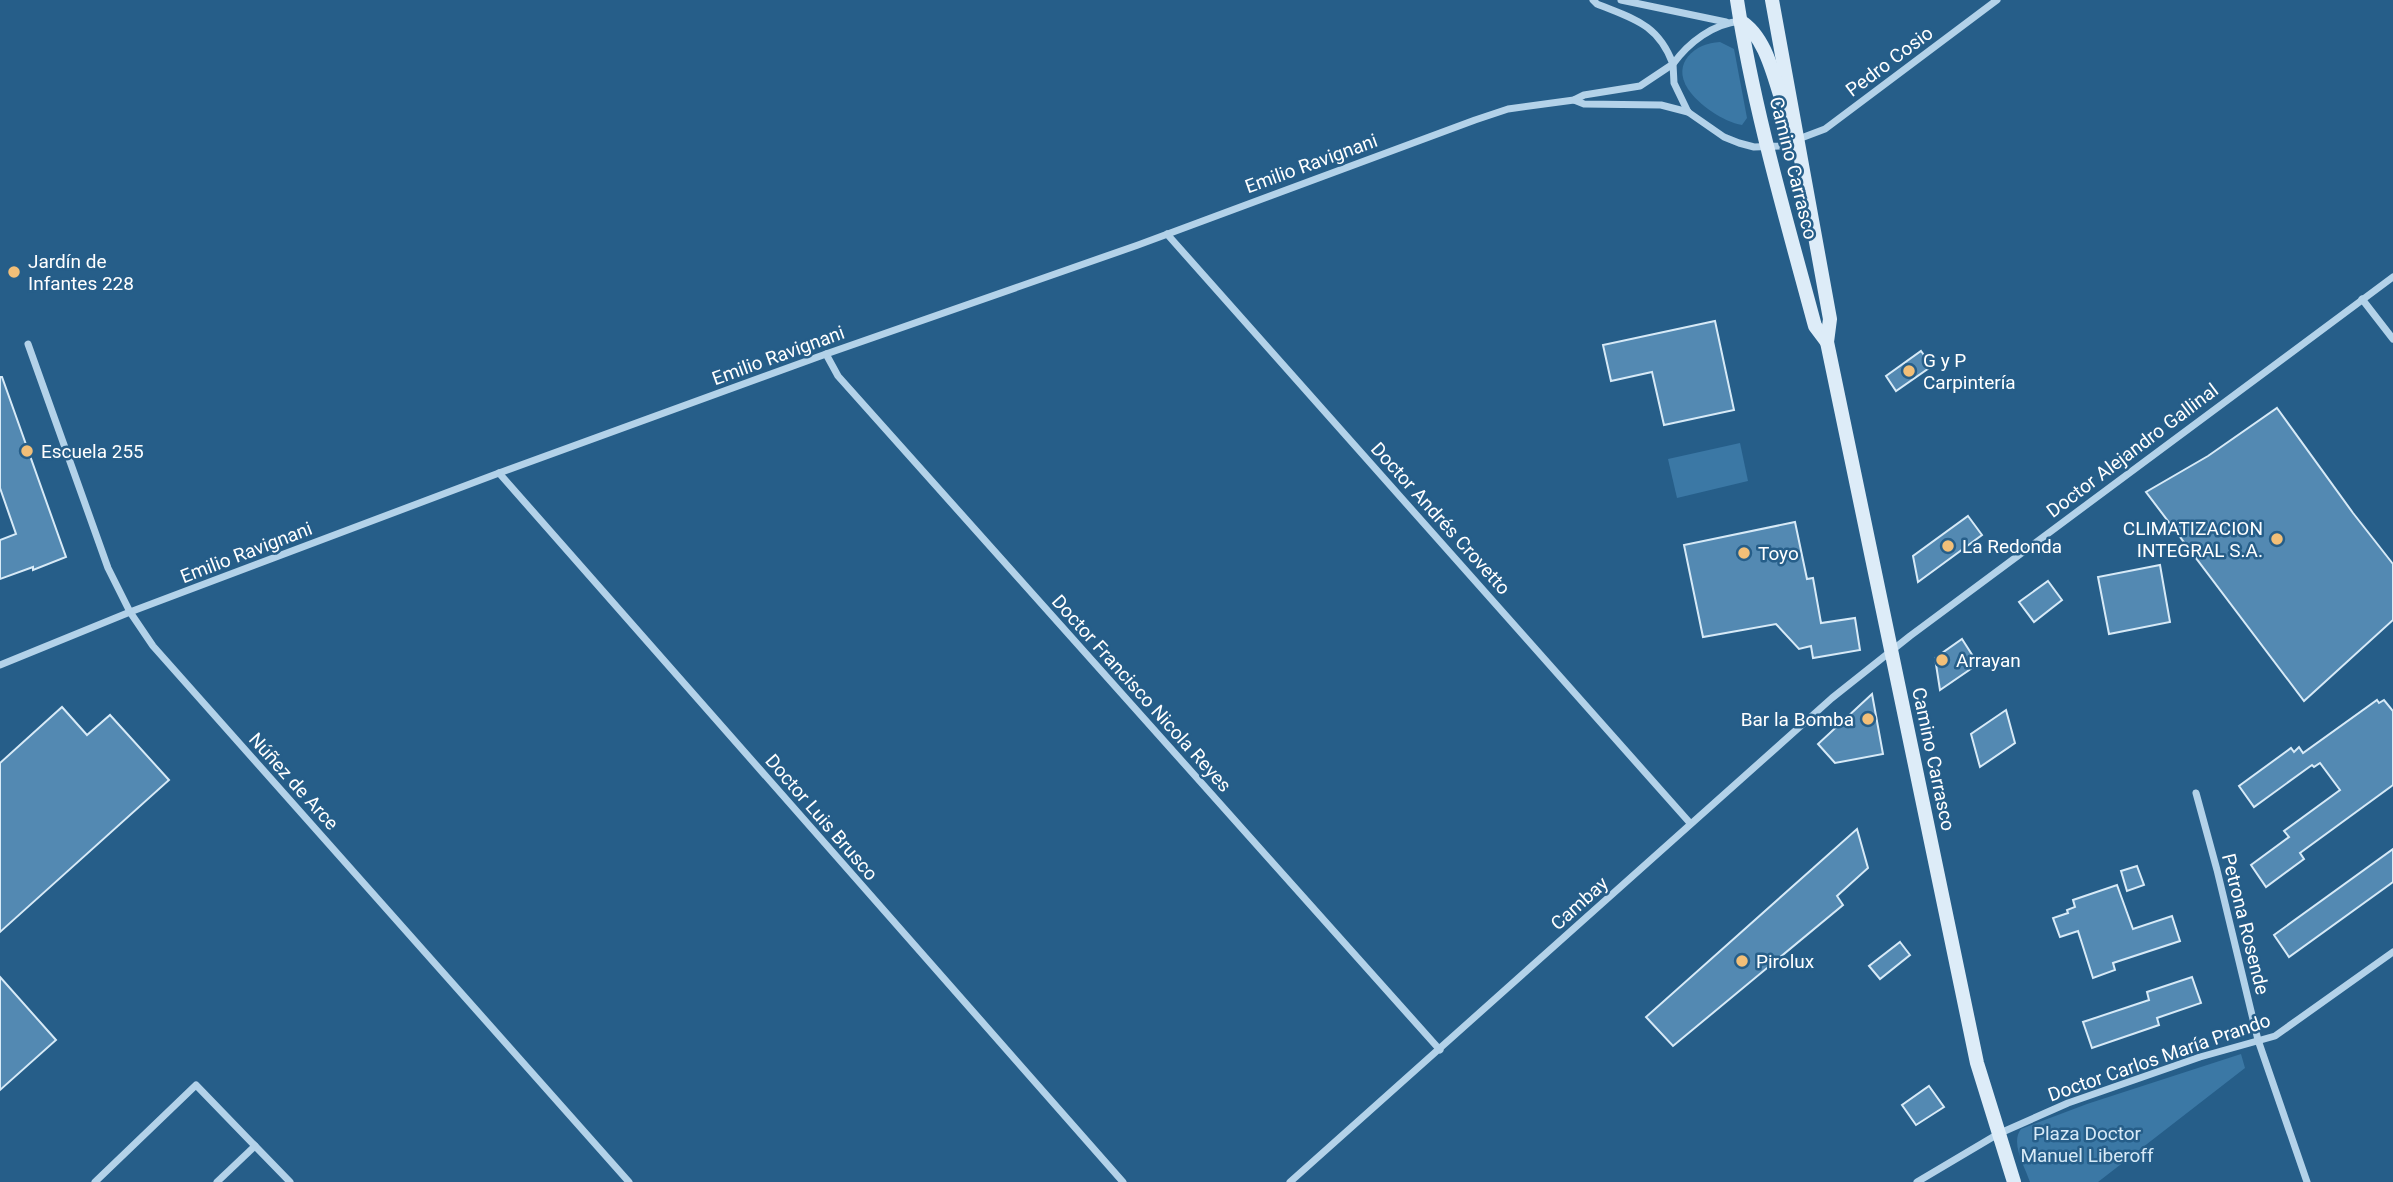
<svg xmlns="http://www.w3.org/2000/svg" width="2393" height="1182" viewBox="0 0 2393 1182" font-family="Roboto,sans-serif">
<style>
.green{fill:#3b78a5}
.building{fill:#5389b2;stroke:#d7eaf7;stroke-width:2}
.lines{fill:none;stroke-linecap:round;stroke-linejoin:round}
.street{stroke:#b3d2e9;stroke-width:7}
.secondary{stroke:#ddecf8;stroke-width:14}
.poi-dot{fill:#f2bf78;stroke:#265e89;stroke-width:2.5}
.labels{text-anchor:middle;stroke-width:5;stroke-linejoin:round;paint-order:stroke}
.street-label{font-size:19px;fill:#fff;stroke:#265e89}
.poi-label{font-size:19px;fill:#fff;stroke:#265e89;text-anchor:start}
.park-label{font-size:19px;fill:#d7eaf7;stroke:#265e89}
</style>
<rect width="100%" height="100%" fill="#265e89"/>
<!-- green -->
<g class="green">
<path d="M 1720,42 L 1734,49 L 1747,118 L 1742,125 C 1723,122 1698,104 1688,89 C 1671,63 1695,43 1720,42 Z"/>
<path d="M 1740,443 L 1748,481 L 1677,498 L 1668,459 Z"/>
<path d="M 2241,1054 L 2245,1068 L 2098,1182 L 2030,1182 C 2025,1167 2010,1143 2021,1129 L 2087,1104 Z"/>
</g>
<!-- building -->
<g class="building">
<path d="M 1715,321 L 1734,410 L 1664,425 L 1652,372 L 1611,381 L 1603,345 Z"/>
<path d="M 1921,351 L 1932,366 L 1896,391 L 1886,376 Z"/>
<path d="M 0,377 L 2,377 L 66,557 L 33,570 L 33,567 L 0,579 L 0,540 L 16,534 L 0,488 Z"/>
<path d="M 2277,408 L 2353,513 L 2393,564 L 2393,620 L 2304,701 L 2146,492 L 2208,456 Z"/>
<path d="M 1968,516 L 1982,535 L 1918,582 L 1913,556 Z"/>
<path d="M 1795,522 L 1807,579 L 1813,578 L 1821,623 L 1855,618 L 1860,650 L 1813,658 L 1811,646 L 1799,649 L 1776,624 L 1703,637 L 1684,545 Z"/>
<path d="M 2160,565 L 2170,622 L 2109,634 L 2098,577 Z"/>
<path d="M 2048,581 L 2062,600 L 2034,622 L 2019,602 Z"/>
<path d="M 1962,639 L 1978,664 L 1940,690 L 1935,658 Z"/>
<path d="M 1872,694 L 1883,754 L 1835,763 L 1818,744 Z"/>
<path d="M 2377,700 L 2379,703 L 2384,700 L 2393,711 L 2393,785 L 2300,853 L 2304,859 L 2266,887 L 2251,865 L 2289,837 L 2284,831 L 2340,790 L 2320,763 L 2314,767 L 2312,765 L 2254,807 L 2239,786 L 2291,748 L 2294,752 L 2299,747 L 2303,753 Z"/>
<path d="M 62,707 L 87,735 L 110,715 L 169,780 L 0,932 L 0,763 Z"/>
<path d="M 2006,710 L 2015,743 L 1980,767 L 1971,734 Z"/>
<path d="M 1857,829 L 1868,868 L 1837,896 L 1843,905 L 1673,1046 L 1646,1017 Z"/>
<path d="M 2393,849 L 2393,882 L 2289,957 L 2274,935 Z"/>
<path d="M 2137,866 L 2144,885 L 2127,891 L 2121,871 Z"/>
<path d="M 2117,885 L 2133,929 L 2172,916 L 2180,941 L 2113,963 L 2115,970 L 2093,978 L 2078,931 L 2060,937 L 2053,918 L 2068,913 L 2067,910 L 2075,907 L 2073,900 Z"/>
<path d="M 1900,942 L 1910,955 L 1880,979 L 1869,966 Z"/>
<path d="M 0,977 L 56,1040 L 0,1090 Z"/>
<path d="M 2192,977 L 2201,1003 L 2157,1018 L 2159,1025 L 2092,1048 L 2083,1022 L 2149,1000 L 2147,992 Z"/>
<path d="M 1929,1086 L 1944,1107 L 1916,1125 L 1902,1105 Z"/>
</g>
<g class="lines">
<!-- street -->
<g class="street">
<path d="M 1621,0 L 1726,22"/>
<path d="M 1740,21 C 1713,24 1689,42 1673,64 L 1674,83 L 1688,112 L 1724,137 L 1739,143 L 1754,147 L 1780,146 L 1825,129 L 1997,0"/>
<path d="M 1574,100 L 1584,104 L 1661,105 L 1688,112"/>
<path d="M 1167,234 L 1690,823"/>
<path d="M 2362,299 L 2393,339"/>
<path d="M 28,344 L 108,568 L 130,612 L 153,646 L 629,1182"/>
<path d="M 826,354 L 838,376 L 1440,1050"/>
<path d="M 499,473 L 1123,1182"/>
<path d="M 0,665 L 130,612 L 499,473 L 826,354 L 1138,245 L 1475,120 L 1508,109 L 1574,100 L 1584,95 L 1640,86 L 1673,64 C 1658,24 1634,19 1597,4 L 1593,0"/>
<path d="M 2196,793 L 2217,870 L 2258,1040 L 2307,1182"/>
<path d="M 95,1182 L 196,1085 L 290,1182"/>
<path d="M 217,1182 L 255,1146"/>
<path d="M 1290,1182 L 1832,698 L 1910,636 L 2393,277"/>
<path d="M 1917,1182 L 1998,1134 L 2068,1103 L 2200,1057 L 2275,1036 L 2393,952"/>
</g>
<!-- secondary -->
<g class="secondary">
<path d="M 1737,0 C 1754,111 1786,218 1815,326 L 1827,342"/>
<path d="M 1772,0 L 1830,319 L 1827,342 L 1977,1063 L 2014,1182"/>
<path d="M 1740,21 C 1768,37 1775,84 1786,113"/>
</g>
</g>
<!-- markers -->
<g class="poi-dot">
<circle cx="14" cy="272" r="7"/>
<circle cx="1909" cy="371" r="7"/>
<circle cx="27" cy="451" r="7"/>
<circle cx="2277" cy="539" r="7"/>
<circle cx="1948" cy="546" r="7"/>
<circle cx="1744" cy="553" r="7"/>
<circle cx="1942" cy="660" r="7"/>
<circle cx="1868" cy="719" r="7"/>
<circle cx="1742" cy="961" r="7"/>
</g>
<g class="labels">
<!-- street labels -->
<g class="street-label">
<text transform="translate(1889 61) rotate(-37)" y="7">Pedro Cosio</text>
<text transform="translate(1311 163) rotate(-20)" y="7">Emilio Ravignani</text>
<text transform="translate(1794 168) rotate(76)" y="7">Camino Carrasco</text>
<text transform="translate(778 355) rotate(-20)" y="7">Emilio Ravignani</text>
<text transform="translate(2132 450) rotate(-37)" y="7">Doctor Alejandro Gallinal</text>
<text transform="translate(1441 518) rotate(48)" y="7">Doctor Andrés Crovetto</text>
<text transform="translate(246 552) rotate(-21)" y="7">Emilio Ravignani</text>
<text transform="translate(1142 693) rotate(48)" y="7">Doctor Francisco Nicola Reyes</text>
<text transform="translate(1934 759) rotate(78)" y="7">Camino Carrasco</text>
<text transform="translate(294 781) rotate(48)" y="7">Núñez de Arce</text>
<text transform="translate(822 817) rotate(49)" y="7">Doctor Luis Brusco</text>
<text transform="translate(1579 903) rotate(-42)" y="7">Cambay</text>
<text transform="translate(2246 924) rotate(76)" y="7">Petrona Rosende</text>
<text transform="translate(2159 1057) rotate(-19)" y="7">Doctor Carlos María Prando</text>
</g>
<!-- poi labels -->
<g class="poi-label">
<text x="28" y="268">Jardín de<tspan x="28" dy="22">Infantes 228</tspan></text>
<text x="1923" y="367">G y P<tspan x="1923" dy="22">Carpintería</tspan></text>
<text x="41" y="458">Escuela 255</text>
<text x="2263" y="535" text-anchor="end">CLIMATIZACION<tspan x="2263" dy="22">INTEGRAL S.A.</tspan></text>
<text x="1962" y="553">La Redonda</text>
<text x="1758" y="560">Toyo</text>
<text x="1956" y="667">Arrayan</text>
<text x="1854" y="726" text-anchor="end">Bar la Bomba</text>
<text x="1756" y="968">Pirolux</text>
</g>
<!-- park labels -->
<g class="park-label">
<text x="2087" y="1140">Plaza Doctor<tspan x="2087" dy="22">Manuel Liberoff</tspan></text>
</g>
</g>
</svg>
